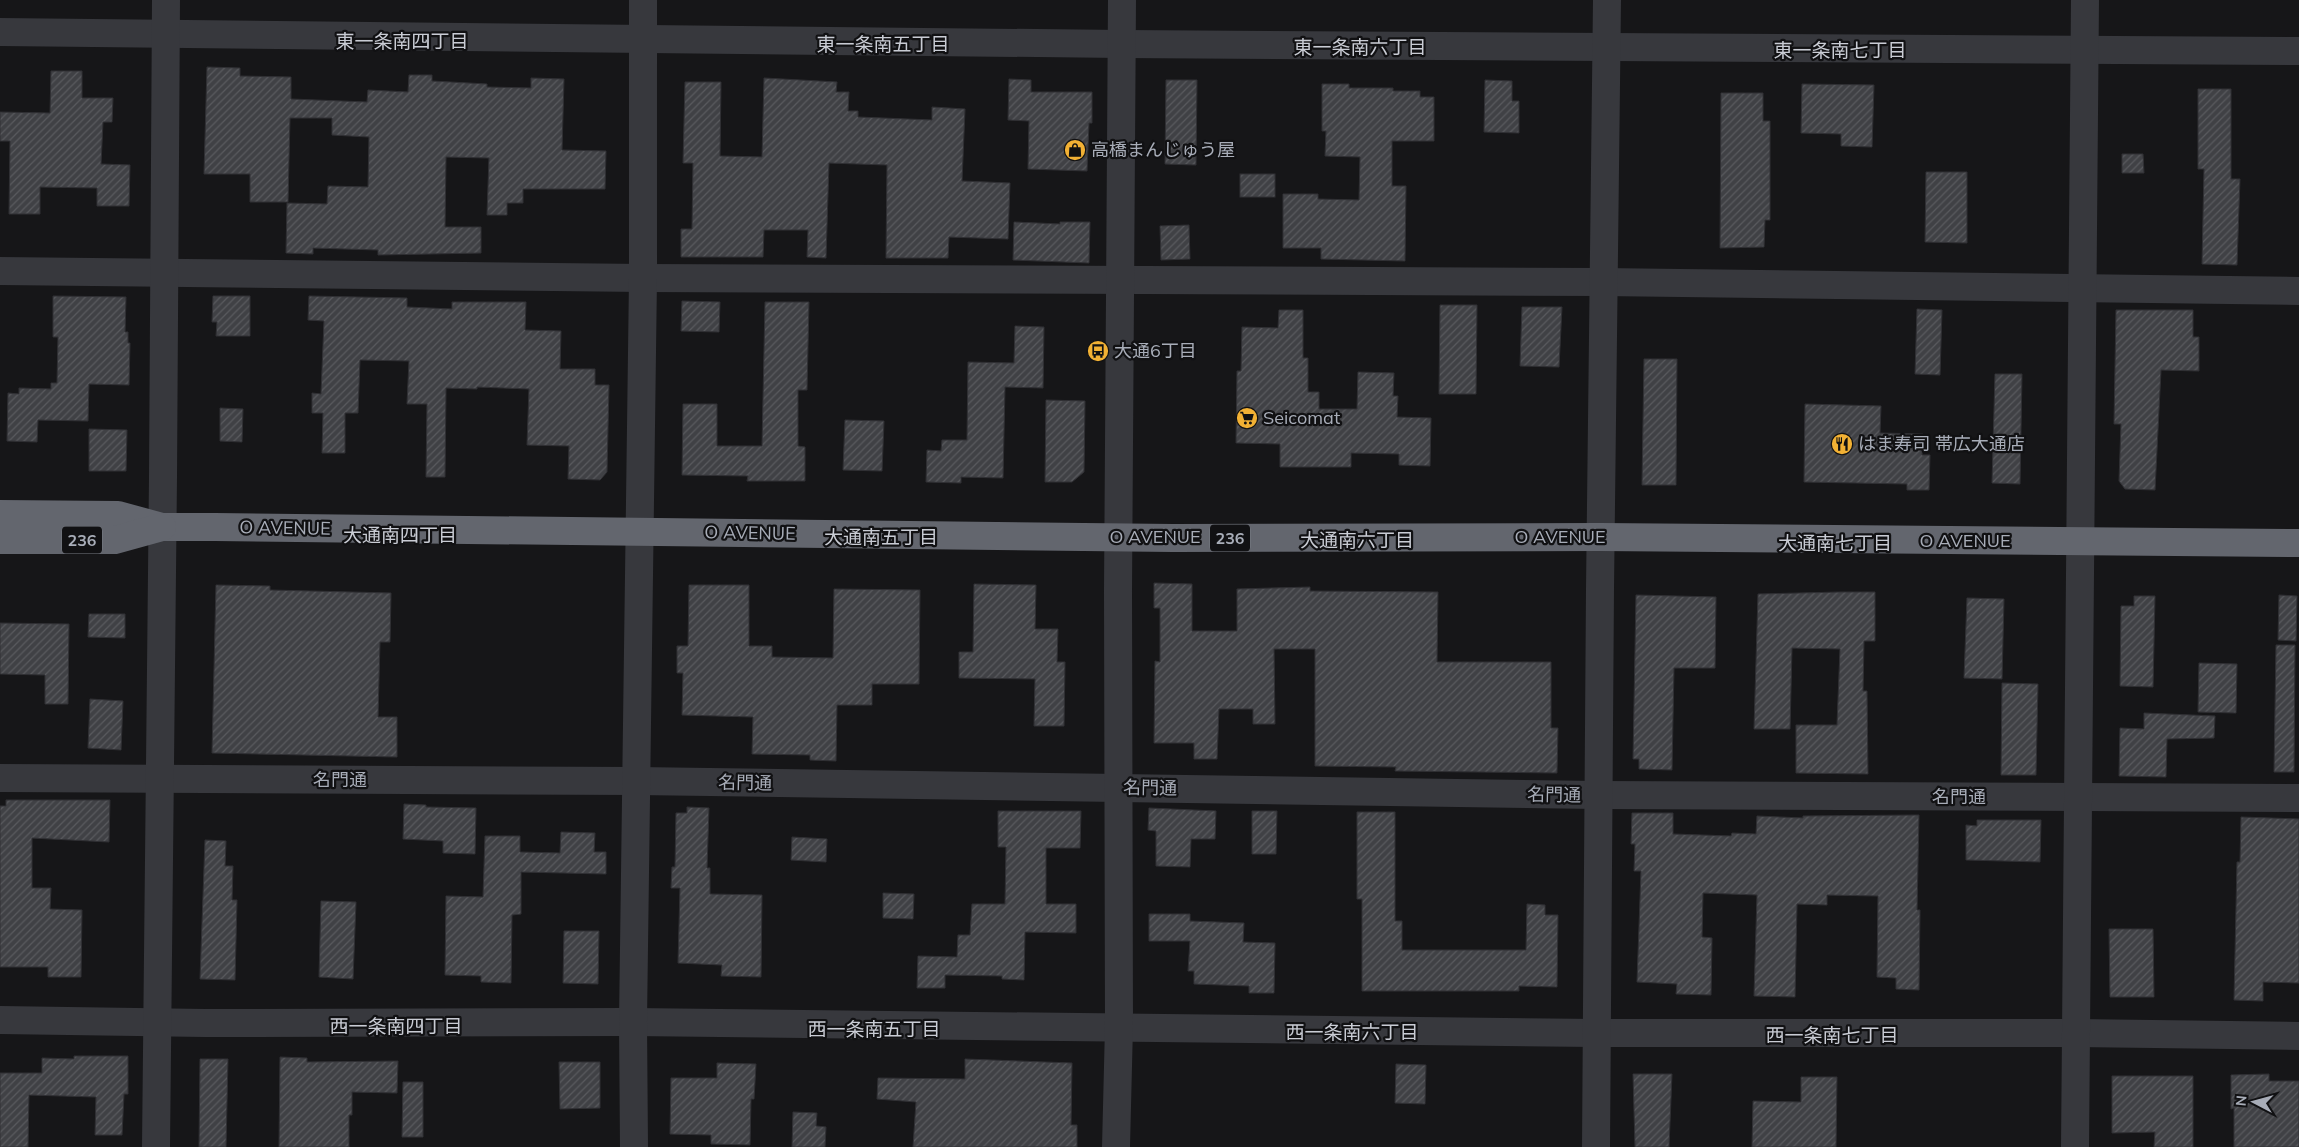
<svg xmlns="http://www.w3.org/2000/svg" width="2299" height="1147" viewBox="0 0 2299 1147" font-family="Mulish,'Noto Sans JP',sans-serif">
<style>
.building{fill:url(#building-hatch);stroke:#303034}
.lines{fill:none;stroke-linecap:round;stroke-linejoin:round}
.minor{stroke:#37383d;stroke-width:28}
.highway{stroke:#63666e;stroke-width:28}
.labels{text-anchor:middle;stroke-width:4.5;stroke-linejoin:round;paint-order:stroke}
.shield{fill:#111113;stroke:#7b7e86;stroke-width:1}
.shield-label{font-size:16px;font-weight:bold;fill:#a8adb8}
.poi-label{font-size:18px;fill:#a8adb8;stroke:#111113;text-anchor:start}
.street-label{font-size:18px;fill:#a8adb8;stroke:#111113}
.neighbourhood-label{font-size:19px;fill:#c9ccd4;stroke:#111113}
</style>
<defs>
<pattern id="building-hatch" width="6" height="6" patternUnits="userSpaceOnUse" patternTransform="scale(1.25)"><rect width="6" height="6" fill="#404145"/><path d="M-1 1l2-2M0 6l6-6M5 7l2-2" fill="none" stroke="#595a5e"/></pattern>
</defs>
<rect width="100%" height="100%" fill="#161618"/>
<!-- building -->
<g class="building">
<path d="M 207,67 L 240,68 L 240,76 L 291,77 L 291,99 L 367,102 L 368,90 L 408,92 L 409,75 L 432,75 L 432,81 L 487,84 L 487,87 L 531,88 L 531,78 L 564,79 L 562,150 L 606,151 L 605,189 L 523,189 L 523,203 L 507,203 L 507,215 L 487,215 L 489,158 L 446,157 L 445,227 L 481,227 L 481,253 L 378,255 L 378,250 L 313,248 L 313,254 L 286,253 L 287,203 L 327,204 L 328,186 L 368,187 L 369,137 L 332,135 L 332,118 L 290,118 L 288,202 L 250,202 L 250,174 L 204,174 Z"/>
<path d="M 51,71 L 82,71 L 82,98 L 113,98 L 112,122 L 103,122 L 101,164 L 130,165 L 129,206 L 97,206 L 97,188 L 40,187 L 40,214 L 9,214 L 10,141 L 0,141 L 0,112 L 50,113 Z"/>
<path d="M 764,78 L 837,82 L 836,92 L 849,92 L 848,111 L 858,111 L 858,117 L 932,120 L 932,107 L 965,109 L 962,181 L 1010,183 L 1008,239 L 949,237 L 948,258 L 886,258 L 887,165 L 829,163 L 826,258 L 807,257 L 808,230 L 764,230 L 763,257 L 681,257 L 681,229 L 692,229 L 693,163 L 683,163 L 685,82 L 721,82 L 720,156 L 762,157 Z"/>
<path d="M 1009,79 L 1031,80 L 1031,92 L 1092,92 L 1092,123 L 1089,123 L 1087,171 L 1028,169 L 1029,121 L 1008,120 Z"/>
<path d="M 1166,80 L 1197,80 L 1196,165 L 1165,164 Z"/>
<path d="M 1485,80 L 1512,81 L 1512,101 L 1519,101 L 1519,133 L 1484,132 Z"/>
<path d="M 1322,84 L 1349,84 L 1349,88 L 1393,88 L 1393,91 L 1420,91 L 1420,97 L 1434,97 L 1434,141 L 1392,141 L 1392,186 L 1406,186 L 1405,261 L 1321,259 L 1321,248 L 1283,248 L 1283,194 L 1318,194 L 1318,199 L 1359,200 L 1360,157 L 1325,156 L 1326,131 L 1322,131 Z"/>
<path d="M 1802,84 L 1874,85 L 1872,147 L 1841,146 L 1841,134 L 1801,133 Z"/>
<path d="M 2198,89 L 2231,89 L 2231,179 L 2240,179 L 2237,265 L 2202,264 L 2204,169 L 2198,169 Z"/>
<path d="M 1721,93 L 1763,93 L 1763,121 L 1770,121 L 1770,220 L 1765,220 L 1764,247 L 1720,248 Z"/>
<path d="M 2122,154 L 2143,154 L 2144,173 L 2122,173 Z"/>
<path d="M 1926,172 L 1967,172 L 1967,243 L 1925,242 Z"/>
<rect x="1240" y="174" width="35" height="23"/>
<path d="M 1014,222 L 1060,224 L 1060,222 L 1090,222 L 1089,263 L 1013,260 Z"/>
<path d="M 1189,225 L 1190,259 L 1161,260 L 1160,226 Z"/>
<path d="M 53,296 L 126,297 L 125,332 L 128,332 L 128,343 L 130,343 L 129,385 L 89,384 L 88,421 L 38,420 L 37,442 L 7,441 L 8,393 L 19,394 L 19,388 L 51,389 L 51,383 L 57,383 L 58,337 L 53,337 Z"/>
<path d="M 213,296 L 250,296 L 250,336 L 216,336 L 217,322 L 212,322 Z"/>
<path d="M 309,296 L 407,298 L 407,307 L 452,309 L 452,302 L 526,302 L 525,330 L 561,331 L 560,369 L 595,369 L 595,385 L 609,385 L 607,472 L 600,480 L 568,479 L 569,446 L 527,445 L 529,389 L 477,387 L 477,389 L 446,388 L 445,477 L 426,477 L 427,404 L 407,404 L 409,361 L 360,360 L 358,413 L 345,413 L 345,453 L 322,453 L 323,413 L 312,413 L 312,393 L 321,394 L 324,321 L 308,320 Z"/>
<path d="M 682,301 L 720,302 L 719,332 L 681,331 Z"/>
<path d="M 765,302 L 809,302 L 807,390 L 798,390 L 798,446 L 805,447 L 805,481 L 747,481 L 748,476 L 682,475 L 683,404 L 717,404 L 717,446 L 762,446 Z"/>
<path d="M 1440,305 L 1477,305 L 1476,394 L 1439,394 Z"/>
<path d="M 1522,307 L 1562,307 L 1559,367 L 1520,366 Z"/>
<path d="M 1917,309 L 1942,310 L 1940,375 L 1915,374 Z"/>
<path d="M 1279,310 L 1303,310 L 1303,358 L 1308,358 L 1308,392 L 1319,392 L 1319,409 L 1357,409 L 1358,372 L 1394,373 L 1393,396 L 1398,396 L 1397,417 L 1431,418 L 1430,466 L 1399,465 L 1399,454 L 1351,453 L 1351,467 L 1280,467 L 1280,444 L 1236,443 L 1237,371 L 1241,371 L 1242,327 L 1278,328 Z"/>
<path d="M 2116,310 L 2193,310 L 2193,337 L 2199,337 L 2199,371 L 2161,370 L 2155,490 L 2125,489 L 2119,481 L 2121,424 L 2114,424 Z"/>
<path d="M 1015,326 L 1044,327 L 1043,388 L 1005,387 L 1003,478 L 961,477 L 961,483 L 926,482 L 927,450 L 941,451 L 942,440 L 967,440 L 968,362 L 1014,363 Z"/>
<path d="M 1644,359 L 1677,359 L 1676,485 L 1642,485 Z"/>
<path d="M 1995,374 L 2022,374 L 2020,484 L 1992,483 Z"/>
<path d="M 1046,400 L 1085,401 L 1084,472 L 1072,482 L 1045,482 Z"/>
<path d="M 1805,404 L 1881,406 L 1880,433 L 1923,434 L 1922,455 L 1930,455 L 1929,490 L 1907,490 L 1907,484 L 1804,482 Z"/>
<path d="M 220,408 L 243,409 L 242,442 L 220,441 Z"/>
<path d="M 845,420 L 884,421 L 882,471 L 843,470 Z"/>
<path d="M 89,429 L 127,430 L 126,471 L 89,471 Z"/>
<path d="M 1154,583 L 1192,584 L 1192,631 L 1237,631 L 1237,589 L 1310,587 L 1310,591 L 1438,592 L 1437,662 L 1551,662 L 1551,728 L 1558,728 L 1557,773 L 1395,771 L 1396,767 L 1315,766 L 1315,649 L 1274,649 L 1275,724 L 1253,724 L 1253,709 L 1219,709 L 1217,759 L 1194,759 L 1194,743 L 1154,743 L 1155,661 L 1160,662 L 1160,608 L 1154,608 Z"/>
<path d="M 974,584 L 1036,585 L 1035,629 L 1058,629 L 1057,662 L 1065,662 L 1064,726 L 1034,726 L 1035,679 L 959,678 L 959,652 L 973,652 Z"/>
<path d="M 216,585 L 270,586 L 270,590 L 391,593 L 390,642 L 380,642 L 378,717 L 397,717 L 397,757 L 212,753 Z"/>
<path d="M 689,585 L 749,585 L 749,646 L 772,646 L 772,657 L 833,658 L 834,589 L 920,590 L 919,684 L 872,684 L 872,705 L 837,705 L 836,761 L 810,760 L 810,755 L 752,754 L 753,717 L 682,715 L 683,673 L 677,673 L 677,646 L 688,646 Z"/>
<path d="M 1840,592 L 1875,592 L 1875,641 L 1864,641 L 1863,691 L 1867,691 L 1868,774 L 1796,773 L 1796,725 L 1837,725 L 1840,649 L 1792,648 L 1790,729 L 1754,729 L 1758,594 Z"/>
<path d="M 1636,595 L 1716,597 L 1715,668 L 1674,668 L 1672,770 L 1639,769 L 1639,759 L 1633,759 Z"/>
<path d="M 2279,595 L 2297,596 L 2296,641 L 2278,640 Z"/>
<path d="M 2134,596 L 2155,596 L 2153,687 L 2120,686 L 2121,606 L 2134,606 Z"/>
<path d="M 1967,598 L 2004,599 L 2002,679 L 1964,678 Z"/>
<path d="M 89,614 L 125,614 L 125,638 L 88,637 Z"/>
<path d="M 0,623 L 69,624 L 68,704 L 45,704 L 45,675 L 0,674 Z"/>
<path d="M 2276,645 L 2295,645 L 2294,772 L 2274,772 Z"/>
<path d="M 2199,663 L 2237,664 L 2236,713 L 2198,712 Z"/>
<path d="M 2002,683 L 2038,684 L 2036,775 L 2001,775 Z"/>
<path d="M 90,699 L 123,701 L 121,750 L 88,748 Z"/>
<path d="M 2144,713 L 2215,716 L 2214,738 L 2167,739 L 2166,777 L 2119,776 L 2120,728 L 2144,729 Z"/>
<path d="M 6,800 L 110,800 L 109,842 L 32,838 L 32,888 L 51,888 L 50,909 L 82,910 L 81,977 L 48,977 L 48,967 L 0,967 L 0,806 L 6,806 Z"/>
<path d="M 404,804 L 426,805 L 426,807 L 476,808 L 475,854 L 443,853 L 443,841 L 403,839 Z"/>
<path d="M 687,807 L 709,808 L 707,868 L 710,868 L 710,894 L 762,895 L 761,977 L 721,976 L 722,965 L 678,963 L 680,888 L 671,888 L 672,867 L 675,867 L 676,813 L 687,813 Z"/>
<path d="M 1149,808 L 1216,811 L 1215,839 L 1191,839 L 1190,867 L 1156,866 L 1156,831 L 1148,830 Z"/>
<path d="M 998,811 L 1081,811 L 1080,848 L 1046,848 L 1046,904 L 1076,904 L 1076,933 L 1025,932 L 1024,980 L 1002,979 L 1002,976 L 945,975 L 945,988 L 917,988 L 918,956 L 957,957 L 958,935 L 970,935 L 972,904 L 1005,904 L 1006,847 L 998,847 Z"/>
<path d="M 1252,811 L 1277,811 L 1276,854 L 1252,854 Z"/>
<path d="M 1357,812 L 1395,812 L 1395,921 L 1402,921 L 1402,950 L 1526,950 L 1527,904 L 1545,905 L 1545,915 L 1558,915 L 1557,987 L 1519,986 L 1519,991 L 1362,991 L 1362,899 L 1357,899 Z"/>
<path d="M 1632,813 L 1673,813 L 1673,834 L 1731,836 L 1732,833 L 1756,834 L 1757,816 L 1803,818 L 1803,816 L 1919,815 L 1917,910 L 1920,910 L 1919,990 L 1896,989 L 1896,978 L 1877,977 L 1878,896 L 1827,895 L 1827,905 L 1797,904 L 1795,997 L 1754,996 L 1757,895 L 1703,893 L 1702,937 L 1712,938 L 1711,995 L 1676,994 L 1677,984 L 1637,982 L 1641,871 L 1634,871 L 1635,844 L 1631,844 Z"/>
<path d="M 2241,817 L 2299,819 L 2299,983 L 2263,982 L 2263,1001 L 2234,1000 L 2237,862 L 2240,862 Z"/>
<path d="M 1977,820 L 2041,820 L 2040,862 L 1966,860 L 1966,825 L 1977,826 Z"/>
<path d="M 561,832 L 595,833 L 594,852 L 606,852 L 606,874 L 521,872 L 521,914 L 512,915 L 511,983 L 481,982 L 481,976 L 445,975 L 446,896 L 483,897 L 485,836 L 520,836 L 520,852 L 560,853 Z"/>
<path d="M 792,837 L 827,839 L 826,862 L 791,860 Z"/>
<path d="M 205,840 L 226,841 L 225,866 L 233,866 L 232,900 L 237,900 L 235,980 L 200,979 Z"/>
<path d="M 883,893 L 914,894 L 913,919 L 883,918 Z"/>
<path d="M 321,901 L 356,902 L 353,979 L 319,977 Z"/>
<path d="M 1149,914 L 1190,914 L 1190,921 L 1244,923 L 1243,942 L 1275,943 L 1274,993 L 1249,993 L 1249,986 L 1194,984 L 1194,971 L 1188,971 L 1190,941 L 1149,941 Z"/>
<path d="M 2109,929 L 2153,929 L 2154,997 L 2110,997 Z"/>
<path d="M 564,931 L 599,931 L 598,984 L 563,983 Z"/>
<path d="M 74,1056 L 128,1056 L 128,1094 L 124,1094 L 122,1135 L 95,1135 L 96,1097 L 29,1095 L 28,1147 L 0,1147 L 0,1073 L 42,1073 L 42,1058 L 74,1059 Z"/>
<path d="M 280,1057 L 307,1058 L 307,1062 L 398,1061 L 397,1093 L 352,1092 L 352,1115 L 349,1115 L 349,1147 L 279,1147 Z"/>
<path d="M 200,1059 L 228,1059 L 226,1147 L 199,1147 Z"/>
<path d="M 965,1059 L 1072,1063 L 1071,1125 L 1077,1125 L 1077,1147 L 913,1147 L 916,1102 L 877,1099 L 878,1078 L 965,1079 Z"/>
<path d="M 559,1062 L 600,1062 L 600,1108 L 560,1109 Z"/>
<path d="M 717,1063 L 756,1064 L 754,1099 L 751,1099 L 750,1145 L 711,1144 L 711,1135 L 670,1134 L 671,1078 L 717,1078 Z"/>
<path d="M 1396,1064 L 1426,1065 L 1425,1104 L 1395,1103 Z"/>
<path d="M 1633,1074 L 1672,1074 L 1669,1147 L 1635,1147 Z"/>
<path d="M 2269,1074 L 2269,1081 L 2299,1081 L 2299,1147 L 2234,1147 L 2234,1108 L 2231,1109 L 2231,1075 Z"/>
<path d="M 2112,1076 L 2193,1076 L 2193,1147 L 2154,1147 L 2155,1132 L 2112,1133 Z"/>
<path d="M 1801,1077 L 1837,1077 L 1836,1147 L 1752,1147 L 1753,1101 L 1801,1102 Z"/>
<path d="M 403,1082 L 423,1082 L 423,1137 L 402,1137 Z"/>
<path d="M 793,1112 L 817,1113 L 816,1126 L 826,1127 L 825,1147 L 792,1147 Z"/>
</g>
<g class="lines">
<!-- minor -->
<g class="minor">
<path d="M 0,32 L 1122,44 L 2299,51"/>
<path d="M 0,271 L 643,278 L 1602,282 L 2299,291"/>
<path d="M 0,778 L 637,781 L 1598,795 L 2299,798"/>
<path d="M 0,1020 L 205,1023 L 633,1022 L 1596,1033 L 2076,1033 L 2299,1036"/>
<path d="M 156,1147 L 163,477 L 166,0"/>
<path d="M 634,1147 L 633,1022 L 643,278 L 643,0"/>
<path d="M 1116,1147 L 1119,1026 L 1118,592 L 1122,0"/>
<path d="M 1596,1147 L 1600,589 L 1607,0"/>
<path d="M 2075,1147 L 2085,0"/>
</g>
<!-- highway -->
<g class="highway">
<path d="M 0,514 L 118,515 L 162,527 L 215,527 L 1173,538 L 1600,537 L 2299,543"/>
<path d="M 0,540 L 115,540 L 162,527"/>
</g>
</g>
<!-- icons -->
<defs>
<g id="shop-disc" transform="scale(1.125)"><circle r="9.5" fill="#f2b134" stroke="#111113"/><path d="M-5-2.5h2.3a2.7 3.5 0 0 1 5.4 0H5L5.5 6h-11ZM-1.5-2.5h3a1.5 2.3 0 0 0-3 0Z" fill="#111"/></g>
<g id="bus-disc" transform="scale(1.125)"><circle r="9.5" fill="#f2b134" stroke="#111113"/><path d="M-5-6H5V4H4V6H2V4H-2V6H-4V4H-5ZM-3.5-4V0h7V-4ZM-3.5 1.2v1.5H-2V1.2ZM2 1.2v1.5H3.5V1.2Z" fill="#111"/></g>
<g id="supermarket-disc" transform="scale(1.125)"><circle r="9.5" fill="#f2b134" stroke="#111113"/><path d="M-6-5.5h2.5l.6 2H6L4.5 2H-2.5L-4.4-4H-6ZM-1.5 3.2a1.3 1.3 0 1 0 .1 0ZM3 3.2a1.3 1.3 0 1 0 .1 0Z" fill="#111"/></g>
<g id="restaurant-disc" transform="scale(1.125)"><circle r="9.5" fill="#f2b134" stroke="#111113"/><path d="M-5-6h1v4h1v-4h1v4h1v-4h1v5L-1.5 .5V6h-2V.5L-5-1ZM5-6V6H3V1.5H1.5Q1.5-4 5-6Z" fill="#111"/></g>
</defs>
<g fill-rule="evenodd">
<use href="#shop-disc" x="1075" y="150"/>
<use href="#bus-disc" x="1098" y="351"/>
<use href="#supermarket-disc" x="1247" y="418"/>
<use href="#restaurant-disc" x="1842" y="444"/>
</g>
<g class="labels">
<!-- shield labels -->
<g class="shield">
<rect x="1210" y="524.5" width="40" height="27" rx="4"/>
<rect x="62" y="526.5" width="40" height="27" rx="4"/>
</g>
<g class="shield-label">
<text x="1230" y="544">236</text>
<text x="82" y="546">236</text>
</g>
<!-- poi labels -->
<g class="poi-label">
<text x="1091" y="156">高橋まんじゅう屋</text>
<text x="1114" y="357">大通6丁目</text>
<text x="1263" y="424">Seicomat</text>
<text x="1858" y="450">はま寿司 帯広大通店</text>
</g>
<!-- street labels -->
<g class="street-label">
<text transform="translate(285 528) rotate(1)" y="6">O AVENUE</text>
<text transform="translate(750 533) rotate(1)" y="6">O AVENUE</text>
<text x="1155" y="543">O AVENUE</text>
<text x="1560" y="543">O AVENUE</text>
<text x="1965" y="547">O AVENUE</text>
<text x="340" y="786">名門通</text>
<text transform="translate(745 783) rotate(1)" y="6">名門通</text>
<text transform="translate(1150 788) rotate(1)" y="6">名門通</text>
<text transform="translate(1554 795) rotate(1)" y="6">名門通</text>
<text x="1959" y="803">名門通</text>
</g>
<!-- neighbourhood labels -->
<g class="neighbourhood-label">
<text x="402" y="48">東一条南四丁目</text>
<text x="883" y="51">東一条南五丁目</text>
<text x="1360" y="54">東一条南六丁目</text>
<text x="1840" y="57">東一条南七丁目</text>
<text x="400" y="542">大通南四丁目</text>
<text x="881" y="544">大通南五丁目</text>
<text x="1357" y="547">大通南六丁目</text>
<text x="1835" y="550">大通南七丁目</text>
<text x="396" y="1033">西一条南四丁目</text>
<text x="874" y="1036">西一条南五丁目</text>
<text x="1352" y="1039">西一条南六丁目</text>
<text x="1832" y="1042">西一条南七丁目</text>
</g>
</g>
<!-- north arrow -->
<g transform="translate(2254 1102) rotate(276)" stroke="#111113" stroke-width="4" paint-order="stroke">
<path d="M0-4L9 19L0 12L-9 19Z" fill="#a8adb8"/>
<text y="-8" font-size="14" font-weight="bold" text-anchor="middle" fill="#a8adb8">N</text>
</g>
</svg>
